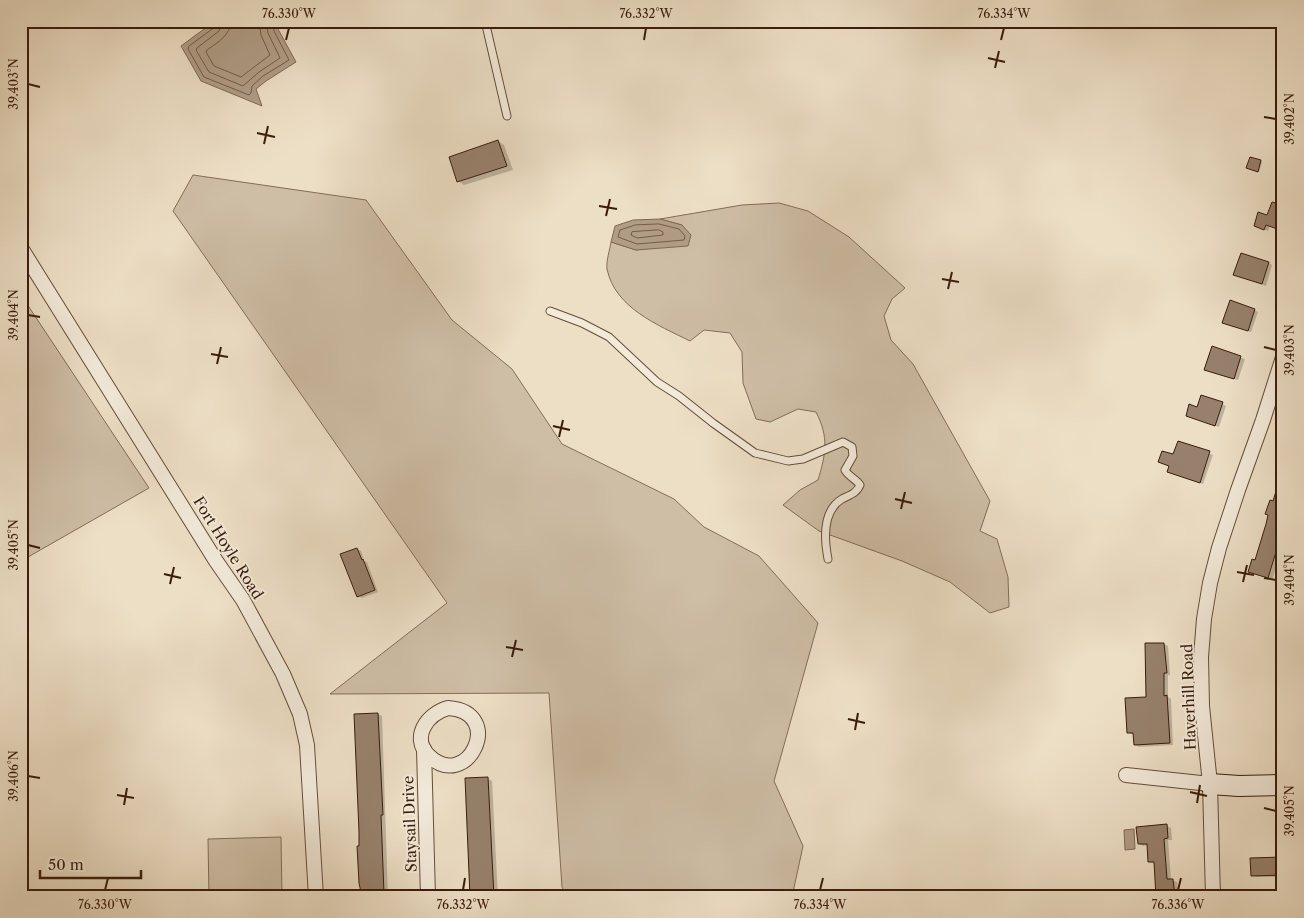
<svg xmlns="http://www.w3.org/2000/svg" width="1304" height="918" viewBox="0 0 1304 918" font-family="'Libre Caslon Text',serif">
<style>
.green{fill:#cebea6;stroke:#846d58}
.water{fill:#b09d86;stroke:#806955}
.shadow{fill:#0003}
.lines{fill:none;stroke-linecap:round;stroke-linejoin:round}
.shore{stroke:#745c48;stroke-width:1}
.building{fill:#97816c;stroke:#391c0b}
.lane-casing{stroke:#664d3a;stroke-width:9}
.street-casing{stroke:#664d3a;stroke-width:16}
.secondary-casing{stroke:#391c0b;stroke-width:22}
.lane{stroke:#f3eada;stroke-width:7}
.street{stroke:#f3eada;stroke-width:14}
.secondary{stroke:#f3eada;stroke-width:20}
.ticks{fill:none;stroke:#391c0b;stroke-width:2}
.labels{text-anchor:middle;stroke-width:4;stroke-linejoin:round;paint-order:stroke}
.street-label{font-size:15px;fill:#391c0b;stroke:#f3eada}
.neatline{fill:none;stroke:#391c0b;stroke-width:2}
.ticks-label{font-size:12px;text-anchor:middle;fill:#391c0b}
</style>
<rect width="100%" height="100%" fill="#eddfc6"/>
<filter id="stains"><feTurbulence type="fractalNoise" baseFrequency=".004" numOctaves="4"/><feColorMatrix values="0 0 0 0 .2 0 0 0 0 .09 0 0 0 0 .02 0 0 0 .5 -.17"/></filter>
<radialGradient id="worn" r=".72"><stop offset=".6" stop-color="#630" stop-opacity="0"/><stop offset="1" stop-color="#630" stop-opacity=".3"/></radialGradient>
<!-- green -->
<g class="green">
<path d="M 193,175 L 366,200 L 452,320 L 512,369 L 562,444 L 674,499 L 704,527 L 759,556 L 818,623 L 774,781 L 803,846 L 792,897 L 567,897 L 562,887 L 549,693 L 330,694 L 447,603 L 173,211 Z"/>
<path d="M 779,203 L 808,211 L 849,237 L 905,288 L 892,299 L 884,316 L 891,340 L 913,364 L 990,501 L 980,531 L 997,539 L 1008,577 L 1009,607 L 990,613 L 950,582 L 902,561 L 819,531 L 783,505 L 800,490 L 818,480 C 826,454 829,437 816,412 L 798,409 L 770,422 L 756,419 L 743,383 L 742,352 L 730,333 L 704,330 L 690,341 C 658,325 615,308 607,269 C 606,261 610,249 611,242 L 636,250 L 660,247 L 682,225 L 660,219 L 742,205 Z"/>
<path d="M 21,295 L 149,488 L 21,561 Z"/>
<path d="M 281,837 L 282,897 L 209,897 L 208,839 Z"/>
</g>
<!-- water -->
<g class="water">
<path d="M 215,21 L 278,21 L 278,29 L 296,62 L 266,81 L 256,89 L 262,106 L 201,81 L 181,46 Z"/>
<path d="M 660,219 L 682,225 L 691,235 L 688,246 L 636,250 L 611,242 L 615,226 L 633,220 Z"/>
<path d="M 1134,829 L 1135,849 L 1125,850 L 1124,830 Z"/>
</g>
<!-- shadow -->
<g class="shadow">
<path d="M 498,141 L 504,145 L 513,170 L 464,185 L 458,181 Z"/>
<path d="M 1260,161 L 1262,162 L 1259,172 L 1249,169 Z"/>
<path d="M 1268,217 L 1270,226 L 1268,231 L 1255,226 Z"/>
<path d="M 1269,263 L 1272,265 L 1266,286 L 1235,275 Z"/>
<path d="M 1254,310 L 1258,312 L 1251,332 L 1227,324 Z"/>
<path d="M 1213,348 L 1245,359 L 1238,380 L 1209,371 Z"/>
<path d="M 1222,404 L 1226,406 L 1219,427 L 1191,417 L 1198,408 Z"/>
<path d="M 1179,442 L 1213,455 L 1203,484 L 1168,472 Z"/>
<path d="M 1283,474 L 1283,545 L 1272,580 L 1250,572 L 1256,561 Z"/>
<path d="M 357,549 L 361,551 L 364,561 L 367,562 L 378,592 L 362,598 L 358,596 Z"/>
<path d="M 1164,644 L 1168,646 L 1170,675 L 1168,675 L 1168,697 L 1171,699 L 1173,745 L 1139,747 L 1135,745 L 1135,735 L 1129,733 L 1148,698 Z"/>
<path d="M 378,714 L 382,716 L 388,897 L 362,897 L 358,847 L 360,847 Z"/>
<path d="M 488,779 L 492,781 L 498,897 L 470,897 Z"/>
<path d="M 1167,826 L 1171,828 L 1172,840 L 1168,840 L 1171,880 L 1177,882 L 1178,890 L 1180,892 L 1181,897 L 1157,897 L 1155,864 L 1150,862 L 1148,845 L 1143,846 L 1139,843 Z"/>
<path d="M 1283,858 L 1283,881 L 1279,881 L 1275,879 L 1275,877 L 1256,877 L 1252,875 Z"/>
</g>
<g class="lines">
<!-- shore -->
<g class="shore">
<path d="M 217,21 L 215,27 L 189,46 L 188,49 L 204,77 L 249,95 L 251,93 L 252,86 L 263,76 L 289,60 L 274,31 L 273,21"/>
<path d="M 223,21 L 219,31 L 197,48 L 196,50 L 209,72 L 243,86 L 259,72 L 280,58 L 268,33 L 266,21"/>
<path d="M 231,21 C 230,36 218,42 207,50 L 206,52 L 214,66 L 241,77 L 270,55 L 261,35 L 259,21"/>
<path d="M 659,224 L 679,229 L 685,236 L 684,240 L 637,244 L 618,237 L 620,230 L 635,225 Z"/>
<path d="M 659,230 L 663,232 L 663,235 L 637,238 L 631,235 L 632,232 Z"/>
</g>
</g>
<!-- building -->
<g class="building">
<path d="M 498,140 L 507,166 L 457,182 L 449,157 Z"/>
<path d="M 1250,157 L 1261,160 L 1258,172 L 1246,168 Z"/>
<path d="M 1272,202 L 1283,205 L 1283,231 L 1266,225 L 1264,230 L 1254,226 L 1258,212 L 1267,215 Z"/>
<path d="M 1241,253 L 1269,262 L 1262,284 L 1233,275 Z"/>
<path d="M 1230,300 L 1255,309 L 1248,331 L 1222,323 Z"/>
<path d="M 1212,346 L 1241,356 L 1234,379 L 1204,370 Z"/>
<path d="M 1201,395 L 1223,402 L 1215,426 L 1186,416 L 1189,404 L 1197,407 Z"/>
<path d="M 1178,441 L 1210,451 L 1200,483 L 1167,472 L 1169,466 L 1158,462 L 1162,451 L 1173,454 Z"/>
<path d="M 1280,478 L 1283,478 L 1283,529 L 1268,578 L 1248,572 L 1252,559 L 1255,560 L 1266,524 L 1268,515 L 1265,514 L 1270,500 L 1273,501 Z"/>
<path d="M 357,548 L 362,560 L 363,559 L 375,590 L 357,597 L 340,554 Z"/>
<path d="M 1145,643 L 1164,643 L 1167,673 L 1164,673 L 1164,696 L 1167,695 L 1170,743 L 1134,745 L 1133,733 L 1127,733 L 1125,698 L 1146,697 Z"/>
<path d="M 378,713 L 383,815 L 381,815 L 384,894 L 383,897 L 362,897 L 359,883 L 357,846 L 359,846 L 359,832 L 354,714 Z"/>
<path d="M 488,777 L 494,897 L 470,897 L 465,778 Z"/>
<path d="M 1167,824 L 1168,838 L 1164,839 L 1167,879 L 1173,879 L 1175,897 L 1156,897 L 1154,862 L 1148,862 L 1147,844 L 1138,844 L 1136,827 Z"/>
<path d="M 1283,857 L 1283,875 L 1251,876 L 1250,858 Z"/>
</g>
<g class="lines">
<!-- lane casing -->
<g class="lane-casing">
<g id="lane">
<path d="M 485,21 L 507,116"/>
<path d="M 550,311 L 582,323 L 609,337 L 657,382 L 679,396 L 713,423 L 755,453 L 788,461 L 803,459 L 843,442 L 852,447 L 853,456 L 845,470 C 849,477 856,479 860,485 C 857,493 850,495 842,499 C 822,511 824,538 828,559"/>
</g>
</g>
<!-- street casing -->
<g class="street-casing">
<g id="street">
<path d="M 21,248 L 216,561 L 243,600 L 283,674 L 300,714 L 307,745 L 316,897"/>
<path d="M 448,708 C 507,712 467,794 428,755 C 411,737 427,714 448,708 Z"/>
<path d="M 424,749 L 428,897"/>
<path d="M 1126,775 L 1210,784"/>
<path d="M 1213,897 L 1210,784 L 1202,706 L 1201,657 L 1204,619 L 1210,583 L 1219,548 L 1238,490 L 1263,420 L 1283,357"/>
</g>
</g>
<!-- secondary casing -->
<g class="secondary-casing">
<path id="secondary" d="M 1210,784 L 1239,786 L 1283,785"/>
</g>
<!-- lane -->
<use href="#lane" class="lane"/>
<!-- street -->
<use href="#street" class="street"/>
<!-- secondary -->
<use href="#secondary" class="secondary"/>
</g>
<!-- ticks -->
<path class="ticks" d="M 286,40 L 289,28M 644,40 L 646,28M 1001,40 L 1004,28M 988,58 L 1005,62M 995,68 L 999,51M 28,84 L 40,87M 1264,117 L 1276,119M 257,133 L 275,137M 264,144 L 268,126M 599,206 L 617,209M 606,216 L 610,199M 942,279 L 959,282M 948,289 L 952,272M 28,315 L 40,317M 1264,347 L 1276,350M 211,354 L 228,357M 217,364 L 221,347M 553,426 L 570,430M 559,437 L 563,420M 895,499 L 912,503M 901,509 L 905,492M 28,545 L 40,548M 1237,572 L 1254,575M 164,574 L 181,578M 1264,578 L 1276,580M 1243,582 L 1247,565M 170,584 L 174,567M 506,647 L 523,650M 512,657 L 516,640M 848,719 L 865,723M 855,730 L 858,713M 28,776 L 40,778M 1190,792 L 1207,796M 117,795 L 134,798M 1197,803 L 1200,785M 124,805 L 127,788M 1264,808 L 1276,811M 105,890 L 108,878M 463,890 L 465,878M 820,890 L 823,878M 1178,890 L 1181,878"/>
<g class="labels">
<!-- street labels -->
<g class="street-label">
<text transform="translate(228 548) rotate(58)" y="5">Fort Hoyle Road</text>
<text transform="translate(1189 697) rotate(-92)" y="5">Haverhill Road</text>
<text transform="translate(410 824) rotate(-92)" y="5">Staysail Drive</text>
</g>
</g>
<!-- margin -->
<rect width="1304" height="918" fill="none" stroke="#eddfc6" stroke-width="55"/>
<!-- scale -->
<path d="M40 870v8h101v-8" fill="none" stroke="#391c0b" stroke-width="2.5"/>
<text x="48" y="870" font-size="15" fill="#391c0b" stroke="#f3eada" stroke-width="4" paint-order="stroke">50 m</text>
<rect x="28" y="28" width="1248" height="862" class="neatline"/>
<g class="ticks-label">
<text x="289" y="18">76.330°W</text>
<text x="646" y="18">76.332°W</text>
<text x="1004" y="18">76.334°W</text>
<text transform="translate(14 84) rotate(-90)" y="4">39.403°N</text>
<text transform="translate(1290 119) rotate(-90)" y="4">39.402°N</text>
<text transform="translate(14 315) rotate(-90)" y="4">39.404°N</text>
<text transform="translate(1290 350) rotate(-90)" y="4">39.403°N</text>
<text transform="translate(14 545) rotate(-90)" y="4">39.405°N</text>
<text transform="translate(1290 580) rotate(-90)" y="4">39.404°N</text>
<text transform="translate(14 776) rotate(-90)" y="4">39.406°N</text>
<text transform="translate(1290 811) rotate(-90)" y="4">39.405°N</text>
<text x="105" y="909">76.330°W</text>
<text x="463" y="909">76.332°W</text>
<text x="820" y="909">76.334°W</text>
<text x="1178" y="909">76.336°W</text>
</g>
<rect width="100%" height="100%" filter="url(#stains)"/>
<rect width="100%" height="100%" fill="url(#worn)"/>
</svg>
